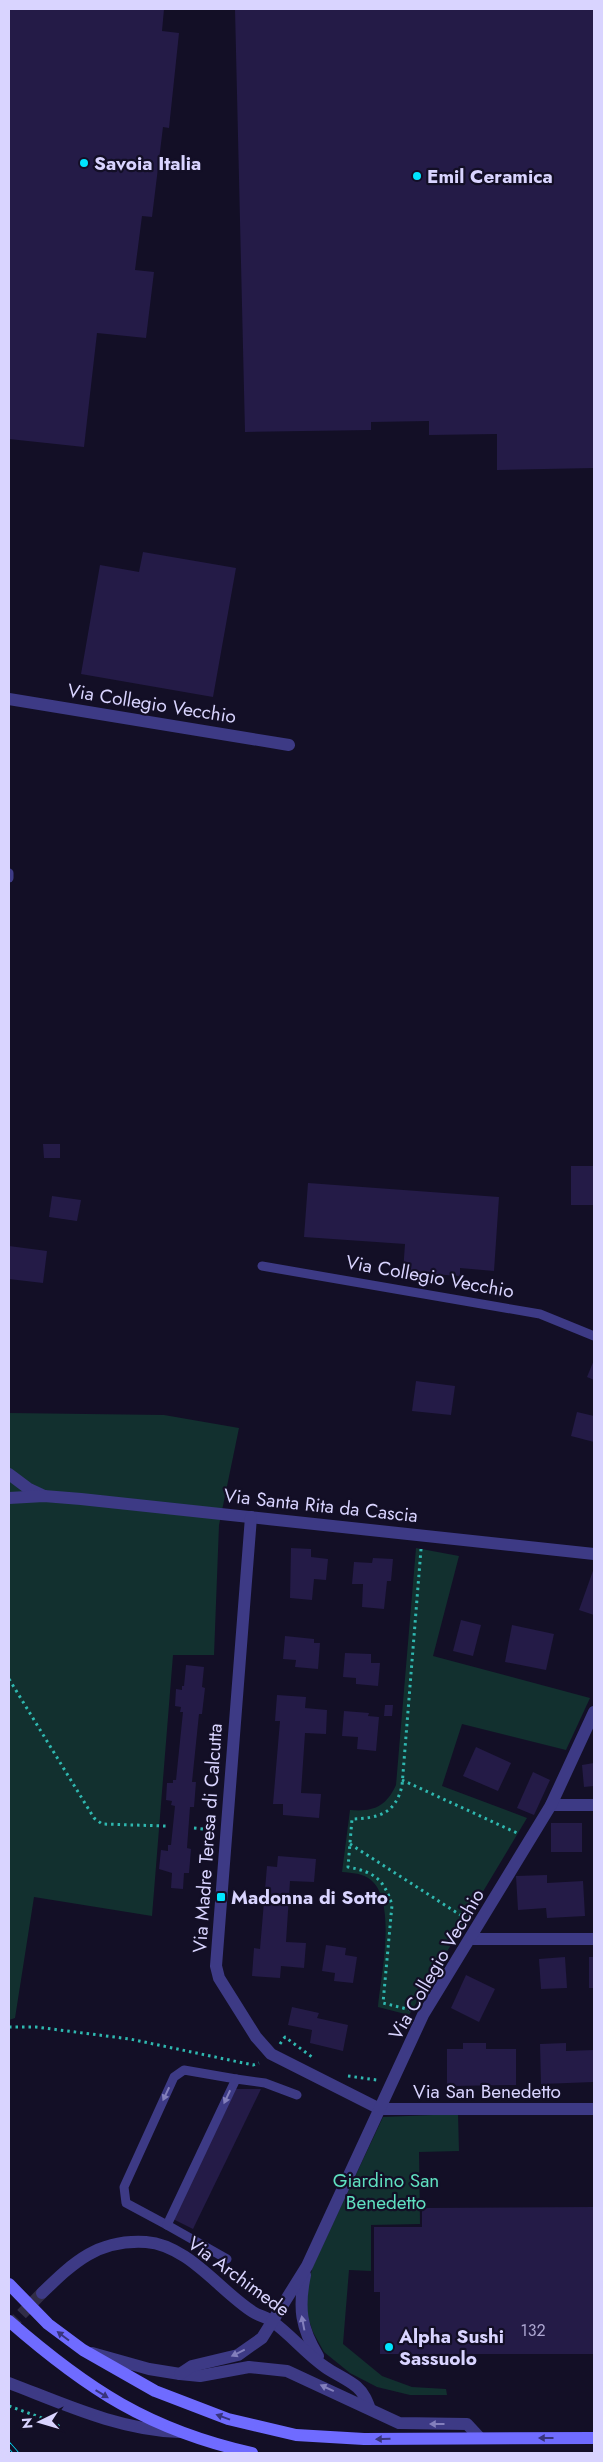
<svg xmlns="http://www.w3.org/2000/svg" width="603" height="2462" viewBox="0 0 603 2462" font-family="Jost,sans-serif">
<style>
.green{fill:#12302f}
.building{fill:#241b47}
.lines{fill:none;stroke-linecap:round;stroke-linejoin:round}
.street-tunnel{stroke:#312d47;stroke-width:12;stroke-dasharray:12 6;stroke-linecap:butt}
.path{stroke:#2fb8b0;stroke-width:3;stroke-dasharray:2.5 4;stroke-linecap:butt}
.lane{stroke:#3d3a85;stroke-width:9}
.street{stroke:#3d3a85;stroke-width:12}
.secondary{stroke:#6f6bff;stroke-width:12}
.rail-casing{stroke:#00e5ff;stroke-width:5.5}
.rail{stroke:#130f26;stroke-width:4;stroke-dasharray:11;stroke-linecap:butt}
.oneway{fill:#837fbc}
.oneway2{fill:#38347d}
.poi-dot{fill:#00e5ff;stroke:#130f26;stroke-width:2}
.labels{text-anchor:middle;stroke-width:4.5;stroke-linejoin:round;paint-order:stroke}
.number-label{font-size:16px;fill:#aca6d1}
.poi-label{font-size:19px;font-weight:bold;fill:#d9d4ff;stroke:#130f26;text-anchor:start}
.street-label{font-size:19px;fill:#d9d4ff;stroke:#130f26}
.park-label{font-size:19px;fill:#5fe0c0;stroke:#130f26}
</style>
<rect width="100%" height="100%" fill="#130f26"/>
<!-- green -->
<g class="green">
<path d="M 9,1413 L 164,1415 L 239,1428 L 219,1525 L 214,1655 L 173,1655 L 152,1916 L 34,1897 L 15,2018 L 9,2020 Z"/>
<path d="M 416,1548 L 459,1556 L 433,1656 L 590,1698 L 566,1750 L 462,1724 L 442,1786 L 527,1818 L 409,2015 L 378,2007 C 381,1975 397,1902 371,1880 C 363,1873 352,1873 342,1872 L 350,1810 C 373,1812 386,1807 396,1785 Z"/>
<path d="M 458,2114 L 459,2151 L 419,2152 L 420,2224 L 371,2225 L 371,2271 L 349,2270 L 343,2344 L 382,2376 L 412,2387 L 446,2389 L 447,2395 L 410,2395 L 377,2387 L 350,2373 L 324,2352 L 313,2332 L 307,2314 L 305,2294 L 313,2266 L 383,2117 Z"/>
</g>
<!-- building -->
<g class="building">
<path d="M 9,9 L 164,9 L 162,31 L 179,33 L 169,128 L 163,127 L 152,217 L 142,216 L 135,270 L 154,272 L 146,338 L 97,333 L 84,447 L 9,439 Z"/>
<path d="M 235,9 L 594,9 L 594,468 L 497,470 L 497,434 L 429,435 L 429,421 L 371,422 L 371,430 L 245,432 Z"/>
<path d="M 143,552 L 236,568 L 213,697 L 81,674 L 100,565 L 139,572 Z"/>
<path d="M 43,1144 L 60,1144 L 60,1158 L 44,1158 Z"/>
<rect x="571" y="1166" width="23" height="39"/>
<path d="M 308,1183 L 499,1197 L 494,1271 L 460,1268 L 460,1276 L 403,1272 L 405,1244 L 304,1237 Z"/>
<path d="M 52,1196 L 81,1200 L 77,1221 L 49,1217 Z"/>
<path d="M 9,1246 L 47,1251 L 43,1283 L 9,1279 Z"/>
<path d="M 594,1360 L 594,1380 L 587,1377 Z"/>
<path d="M 416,1381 L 455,1386 L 451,1415 L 412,1411 Z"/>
<path d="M 577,1412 L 594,1416 L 594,1442 L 571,1436 Z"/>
<path d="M 291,1548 L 311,1549 L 311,1557 L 328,1559 L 326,1580 L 314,1579 L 312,1600 L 290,1598 Z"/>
<path d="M 373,1558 L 393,1559 L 391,1581 L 387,1581 L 384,1609 L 362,1607 L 363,1584 L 352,1584 L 354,1562 L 372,1563 Z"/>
<path d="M 594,1568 L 594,1615 L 579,1610 Z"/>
<path d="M 461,1620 L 481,1625 L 473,1656 L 453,1651 Z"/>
<path d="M 512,1625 L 554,1634 L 546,1670 L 505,1662 Z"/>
<path d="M 285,1636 L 314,1639 L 314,1643 L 320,1643 L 318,1669 L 295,1667 L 296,1660 L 283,1659 Z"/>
<path d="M 345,1653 L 371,1654 L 371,1663 L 380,1663 L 378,1686 L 356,1684 L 356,1678 L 343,1677 Z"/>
<path d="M 186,1665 L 204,1667 L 202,1687 L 205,1688 L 202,1714 L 199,1714 L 192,1782 L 196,1782 L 194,1807 L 190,1807 L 187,1848 L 191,1849 L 189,1873 L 184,1873 L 183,1889 L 171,1888 L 172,1873 L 159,1869 L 161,1850 L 168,1851 L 168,1845 L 171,1845 L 175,1806 L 171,1805 L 172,1801 L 166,1800 L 167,1783 L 173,1783 L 173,1780 L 176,1780 L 183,1712 L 180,1712 L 181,1707 L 175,1706 L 176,1689 L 182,1690 L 182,1686 L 184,1686 Z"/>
<path d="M 277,1695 L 306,1697 L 305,1708 L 327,1710 L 326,1734 L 305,1733 L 301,1793 L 321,1794 L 319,1818 L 283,1815 L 283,1804 L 273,1804 L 280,1721 L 275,1721 Z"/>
<path d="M 385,1705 L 393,1705 L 392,1716 L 384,1716 Z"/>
<path d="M 344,1711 L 369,1713 L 368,1716 L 379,1717 L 376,1751 L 357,1749 L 358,1737 L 342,1736 Z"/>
<path d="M 476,1747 L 511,1763 L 498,1791 L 463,1776 Z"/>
<path d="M 594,1763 L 594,1786 L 584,1787 L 582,1765 Z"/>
<path d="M 533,1772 L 550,1780 L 534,1815 L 517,1808 Z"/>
<rect x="551" y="1823" width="31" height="29"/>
<path d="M 278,1856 L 316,1859 L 314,1882 L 290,1881 L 286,1942 L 306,1943 L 304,1968 L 281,1966 L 280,1978 L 252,1976 L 254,1948 L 260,1949 L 267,1866 L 277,1867 Z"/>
<path d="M 547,1875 L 547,1883 L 583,1881 L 585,1916 L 547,1918 L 546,1908 L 518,1910 L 516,1876 Z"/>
<path d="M 326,1945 L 346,1948 L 345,1955 L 357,1957 L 353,1983 L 334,1981 L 335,1973 L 322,1971 Z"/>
<path d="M 565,1957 L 567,1988 L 541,1989 L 539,1959 Z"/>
<rect x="589" y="1957" width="5" height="31"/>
<path d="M 466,1975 L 495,1989 L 479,2022 L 451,2008 Z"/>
<path d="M 292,2007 L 319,2013 L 317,2018 L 348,2025 L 343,2051 L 310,2043 L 312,2030 L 288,2025 Z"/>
<path d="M 463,2043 L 486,2043 L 486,2049 L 516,2049 L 516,2085 L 447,2086 L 447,2049 L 463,2049 Z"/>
<path d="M 566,2043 L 566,2051 L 594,2050 L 594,2082 L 541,2084 L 540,2044 Z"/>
<path d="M 236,2089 L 261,2089 L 193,2229 L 173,2219 Z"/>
<path d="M 594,2207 L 594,2354 L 380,2354 L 380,2292 L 374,2292 L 374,2227 L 422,2227 L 422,2208 Z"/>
</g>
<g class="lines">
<!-- street-tunnel -->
<path class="street-tunnel" d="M 9,2327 L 42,2293"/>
<!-- path -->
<g class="path">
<path d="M 9,1679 L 94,1818 L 102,1824 L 166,1826"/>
<path d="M 402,1780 L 517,1833"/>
<path d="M 194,1828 L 213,1830"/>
<path d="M 350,1844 L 465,1918"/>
<path d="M 411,2010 L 383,2003 L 392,1905 C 384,1879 374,1872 348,1867 L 352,1819 C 379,1818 395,1814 402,1786 L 421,1549"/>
<path d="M 9,2027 L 36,2027 L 130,2039 L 253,2065 L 259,2063"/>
<path d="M 280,2044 L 285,2037 L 312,2057"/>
<path d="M 348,2076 L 377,2080"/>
<path d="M 9,2406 L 53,2422 L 60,2427"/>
</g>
<!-- lane -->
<g class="lane">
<path d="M 9,873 L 9,878"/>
<path d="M 262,1266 L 540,1314 L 594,1336"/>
<path d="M 167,2225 L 126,2203 L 124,2187 L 174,2077 L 184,2070 L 236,2079"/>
<path d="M 227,2259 L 167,2225 L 236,2079 L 265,2083 L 297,2095"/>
</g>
<!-- street -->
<g class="street">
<path d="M 9,699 L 289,745"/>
<path d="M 9,1474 L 29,1489 L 44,1496"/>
<path d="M 9,1498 L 44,1496 L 81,1499 L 594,1554"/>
<path d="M 251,1517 L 216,1966 L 219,1978 L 256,2037 L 271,2054 L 380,2109 L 594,2109"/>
<path d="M 551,1805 L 594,1805"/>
<path d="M 470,1939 L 594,1939"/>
<path d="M 305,2275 C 298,2308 301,2328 318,2356"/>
<path d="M 42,2293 C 74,2262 98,2239 146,2242 C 188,2245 220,2291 253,2312 C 259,2316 267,2317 273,2322 C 291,2335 306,2354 325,2367 C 335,2374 347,2379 357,2387 C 364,2393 367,2401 370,2409"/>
<path d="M 92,2353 L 149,2369 L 180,2374 L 200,2376 L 249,2367 L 287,2371 L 399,2423 L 467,2424 L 480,2438"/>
<path d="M 180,2374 L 192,2366 L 238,2355 L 262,2338 L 307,2266 L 423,2015 L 551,1805 L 594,1712"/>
<path d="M 9,2383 C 64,2404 119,2430 179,2432"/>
</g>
<!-- secondary -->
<g class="secondary">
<path d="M 9,2284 L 48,2324 L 83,2350 L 155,2391 L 228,2419 L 296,2435 L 364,2439 L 594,2438"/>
<path d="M 9,2321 C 87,2389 149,2430 252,2453"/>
</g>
<!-- rail casing -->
<g class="rail-casing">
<path id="rail" d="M 9,2445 L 16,2453"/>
</g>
<!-- rail -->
<use href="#rail" class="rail"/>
</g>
<!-- one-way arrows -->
<defs><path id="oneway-solid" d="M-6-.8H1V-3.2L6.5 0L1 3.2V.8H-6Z" transform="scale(1.25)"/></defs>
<g class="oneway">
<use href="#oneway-solid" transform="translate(166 2094) rotate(115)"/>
<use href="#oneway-solid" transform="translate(227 2097) rotate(115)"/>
<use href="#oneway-solid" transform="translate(303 2323) rotate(-101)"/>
<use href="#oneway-solid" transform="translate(238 2353) rotate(154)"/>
<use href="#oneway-solid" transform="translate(327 2388) rotate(-155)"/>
<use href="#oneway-solid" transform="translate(437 2424) rotate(-180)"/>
</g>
<g class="oneway2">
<use href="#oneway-solid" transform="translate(63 2336) rotate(-143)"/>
<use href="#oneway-solid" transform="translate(102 2394) rotate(31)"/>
<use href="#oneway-solid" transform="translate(223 2417) rotate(-160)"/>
<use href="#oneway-solid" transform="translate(546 2438) rotate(-180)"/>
<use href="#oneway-solid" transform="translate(383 2439) rotate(179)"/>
</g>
<!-- markers -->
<g class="poi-dot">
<circle cx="84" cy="163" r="5"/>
<circle cx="417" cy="176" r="5"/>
<rect x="216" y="1892" width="10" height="10" rx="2.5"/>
<circle cx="389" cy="2347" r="5"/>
</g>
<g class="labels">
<!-- number labels -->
<g class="number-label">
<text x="533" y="2336">132</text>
</g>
<!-- poi labels -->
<g class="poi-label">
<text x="94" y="170">Savoia Italia</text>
<text x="427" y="183">Emil Ceramica</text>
<text x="231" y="1904">Madonna di Sotto</text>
<text x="399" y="2343">Alpha Sushi<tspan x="399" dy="22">Sassuolo</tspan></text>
</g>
<!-- street labels -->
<g class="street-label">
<text transform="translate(152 703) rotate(9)" y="7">Via Collegio Vecchio</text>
<text transform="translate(430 1276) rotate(10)" y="7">Via Collegio Vecchio</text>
<text transform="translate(321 1505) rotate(6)" y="7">Via Santa Rita da Cascia</text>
<text transform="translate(207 1838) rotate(-86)" y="7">Via Madre Teresa di Calcutta</text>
<text transform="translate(436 1964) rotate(-60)" y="7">Via Collegio Vecchio</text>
<text x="487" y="2098">Via San Benedetto</text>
<text transform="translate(239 2276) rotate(36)" y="7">Via Archimede</text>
</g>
<!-- park labels -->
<g class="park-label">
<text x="386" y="2187">Giardino San<tspan x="386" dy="22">Benedetto</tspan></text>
</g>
</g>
<!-- border -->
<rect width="603" height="2462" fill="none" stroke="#d9d4ff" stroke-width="20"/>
<!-- north arrow -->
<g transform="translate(40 2422) rotate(265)" stroke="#130f26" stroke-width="4" paint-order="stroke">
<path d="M0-4L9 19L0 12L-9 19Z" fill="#d9d4ff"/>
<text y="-8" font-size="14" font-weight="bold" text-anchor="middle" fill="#d9d4ff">N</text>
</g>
</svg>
